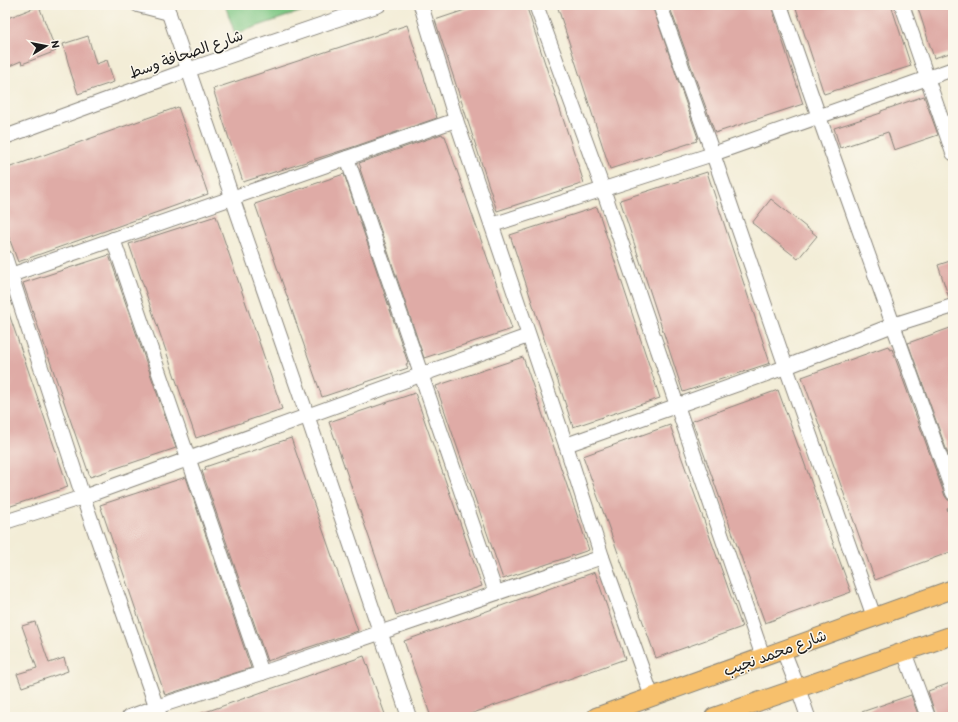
<svg xmlns="http://www.w3.org/2000/svg" width="958" height="722" viewBox="0 0 958 722" font-family="Itim,'Playpen Sans Arabic',sans-serif">
<style>
.green{fill:#7ec784;stroke:#4d7250}
.building{fill:#dfaba6}
.lines{fill:none;stroke-linecap:round;stroke-linejoin:round}
.minor-casing{stroke:#88847a;stroke-width:16}
.major-casing{stroke:#88847a;stroke-width:20}
.minor{stroke:#fff;stroke-width:14}
.major{stroke:#f7c06c;stroke-width:18}
.labels{text-anchor:middle;stroke-width:3;stroke-linejoin:round;paint-order:stroke}
.street-label{font-size:15px;fill:#1c1c1c;stroke:#fbf7ec}
</style>
<rect width="100%" height="100%" fill="#fbf7ec"/>
<filter id="ink" filterUnits="userSpaceOnUse"><feTurbulence type="fractalNoise" baseFrequency=".025" numOctaves="2"/><feDisplacementMap in="SourceGraphic" scale="8" xChannelSelector="R" yChannelSelector="G"/><feConvolveMatrix kernelMatrix="1 2 1 2 8 2 1 2 1" color-interpolation-filters="sRGB"/></filter>
<filter id="wash" filterUnits="userSpaceOnUse"><feTurbulence type="fractalNoise" baseFrequency=".012" numOctaves="4" result="noise"/><feDisplacementMap in="SourceGraphic" scale="16" xChannelSelector="R" yChannelSelector="G"/><feGaussianBlur stdDeviation="0.9" result="paint"/><feColorMatrix in="noise" values="0 0 0 0 0 0 0 0 0 0 0 0 0 0 0 0 0 1.4 0 .05"/><feComposite in="paint" operator="in"/></filter>
<g filter="url(#wash)">
<rect width="100%" height="100%" fill="#f3edd7"/>
<!-- green -->
<path class="green" d="M 225,5 L 320,5 L 235,34 Z"/>
<g id="blocks">
<!-- building -->
<g class="building">
<path d="M 480,5 L 526,5 L 584,183 L 497,211 L 435,20 Z"/>
<path d="M 557,5 L 652,5 L 698,138 L 696,139 L 697,141 L 610,169 Z"/>
<path d="M 669,5 L 771,5 L 803,104 L 715,133 Z"/>
<path d="M 795,5 L 891,5 L 911,66 L 824,94 Z"/>
<path d="M 917,5 L 953,5 L 953,52 L 934,58 Z"/>
<path d="M 39,6 L 56,51 L 22,64 L 21,61 L 5,68 L 5,19 Z"/>
<path d="M 407,25 L 437,118 L 353,147 L 243,182 L 213,89 Z"/>
<path d="M 88,36 L 96,64 L 107,60 L 114,82 L 78,94 L 71,73 L 63,44 Z"/>
<path d="M 924,96 L 938,135 L 894,150 L 888,132 L 840,148 L 834,128 L 881,113 L 881,111 Z"/>
<path d="M 178,107 L 208,194 L 18,262 L 5,227 L 5,169 Z"/>
<path d="M 442,134 L 443,136 L 445,136 L 512,329 L 424,358 L 360,169 L 361,168 L 359,163 Z"/>
<path d="M 707,172 L 770,363 L 683,392 L 620,200 Z"/>
<path d="M 344,174 L 408,363 L 406,364 L 408,368 L 322,397 L 255,204 Z"/>
<path d="M 771,199 L 817,236 L 798,259 L 752,223 Z"/>
<path d="M 597,207 L 660,398 L 573,427 L 510,235 Z"/>
<path d="M 216,216 L 282,409 L 196,438 L 129,244 Z"/>
<path d="M 109,255 L 176,448 L 90,477 L 23,283 Z"/>
<path d="M 953,260 L 953,298 L 949,298 L 938,265 Z"/>
<path d="M 5,308 L 7,308 L 68,487 L 5,508 Z"/>
<path d="M 953,327 L 953,468 L 908,343 Z"/>
<path d="M 888,346 L 890,350 L 892,349 L 945,496 L 948,500 L 953,501 L 953,507 L 947,508 L 953,526 L 953,551 L 875,580 L 802,377 Z"/>
<path d="M 523,357 L 589,550 L 503,579 L 436,386 Z"/>
<path d="M 778,390 L 851,592 L 765,623 L 692,421 Z"/>
<path d="M 415,393 L 482,586 L 396,615 L 329,422 Z"/>
<path d="M 670,425 L 742,627 L 656,658 L 583,456 Z"/>
<path d="M 291,438 L 358,631 L 267,661 L 202,471 L 206,470 L 205,467 Z"/>
<path d="M 186,477 L 251,668 L 165,695 L 100,505 Z"/>
<path d="M 595,572 L 625,659 L 462,717 L 431,717 L 404,641 Z"/>
<path d="M 35,622 L 49,663 L 64,658 L 68,671 L 22,687 L 17,674 L 37,668 L 22,626 Z"/>
<path d="M 364,656 L 386,717 L 197,717 L 197,715 Z"/>
<path d="M 953,682 L 953,717 L 936,717 L 928,691 Z"/>
<path d="M 911,695 L 919,717 L 853,717 L 853,715 Z"/>
</g>
</g>
</g>
<g filter="url(#ink)">
<use href="#blocks" fill-opacity="0" stroke="#88847a" stroke-width="1"/>
<g class="lines">
<!-- minor casing -->
<g class="minor-casing">
<g id="minor">
<path d="M 138,5 L 169,13"/>
<path d="M 166,5 L 307,415 L 409,717"/>
<path d="M 421,5 L 456,120 L 566,445 L 602,557 L 652,697"/>
<path d="M 536,5 L 603,189 L 763,657"/>
<path d="M 660,5 L 713,154 L 786,367 L 874,617"/>
<path d="M 780,5 L 819,117 L 953,493"/>
<path d="M 902,5 L 953,153"/>
<path d="M 5,137 L 188,70 L 379,5"/>
<path d="M 347,158 L 496,593"/>
<path d="M 492,225 L 713,154 L 953,69"/>
<path d="M 113,239 L 262,673"/>
<path d="M 5,257 L 83,497 L 160,717"/>
<path d="M 5,277 L 456,120"/>
<path d="M 566,445 L 786,367 L 893,325 L 953,306"/>
<path d="M 5,522 L 83,497 L 528,336"/>
<path d="M 783,650 L 798,688 L 808,717"/>
<path d="M 904,652 L 928,717"/>
<path d="M 129,717 L 156,707 L 262,673 L 602,557"/>
</g>
</g>
<!-- major casing -->
<g class="major-casing">
<g id="major">
<path d="M 596,717 L 953,589"/>
<path d="M 714,717 L 953,635"/>
</g>
</g>
<!-- minor -->
<use href="#minor" class="minor"/>
<!-- major -->
<use href="#major" class="major"/>
</g>
</g>
<g class="labels">
<!-- street labels -->
<g class="street-label">
<text transform="translate(186 54) rotate(-19)" y="5">شارع الصحافة وسط</text>
<text transform="translate(775 653) rotate(-20)" y="5">شارع محمد نجيب</text>
</g>
</g>
<!-- margin -->
<rect width="958" height="722" fill="none" stroke="#fbf7ec" stroke-width="20"/>
<!-- north arrow -->
<g transform="translate(46 46) rotate(80)" stroke="#fbf7ec" stroke-width="3" paint-order="stroke">
<path d="M0-3L7 15L0 10L-7 15Z" fill="#1c1c1c"/>
<text y="-6" font-size="11" font-weight="bold" text-anchor="middle" fill="#1c1c1c">N</text>
</g>
</svg>
